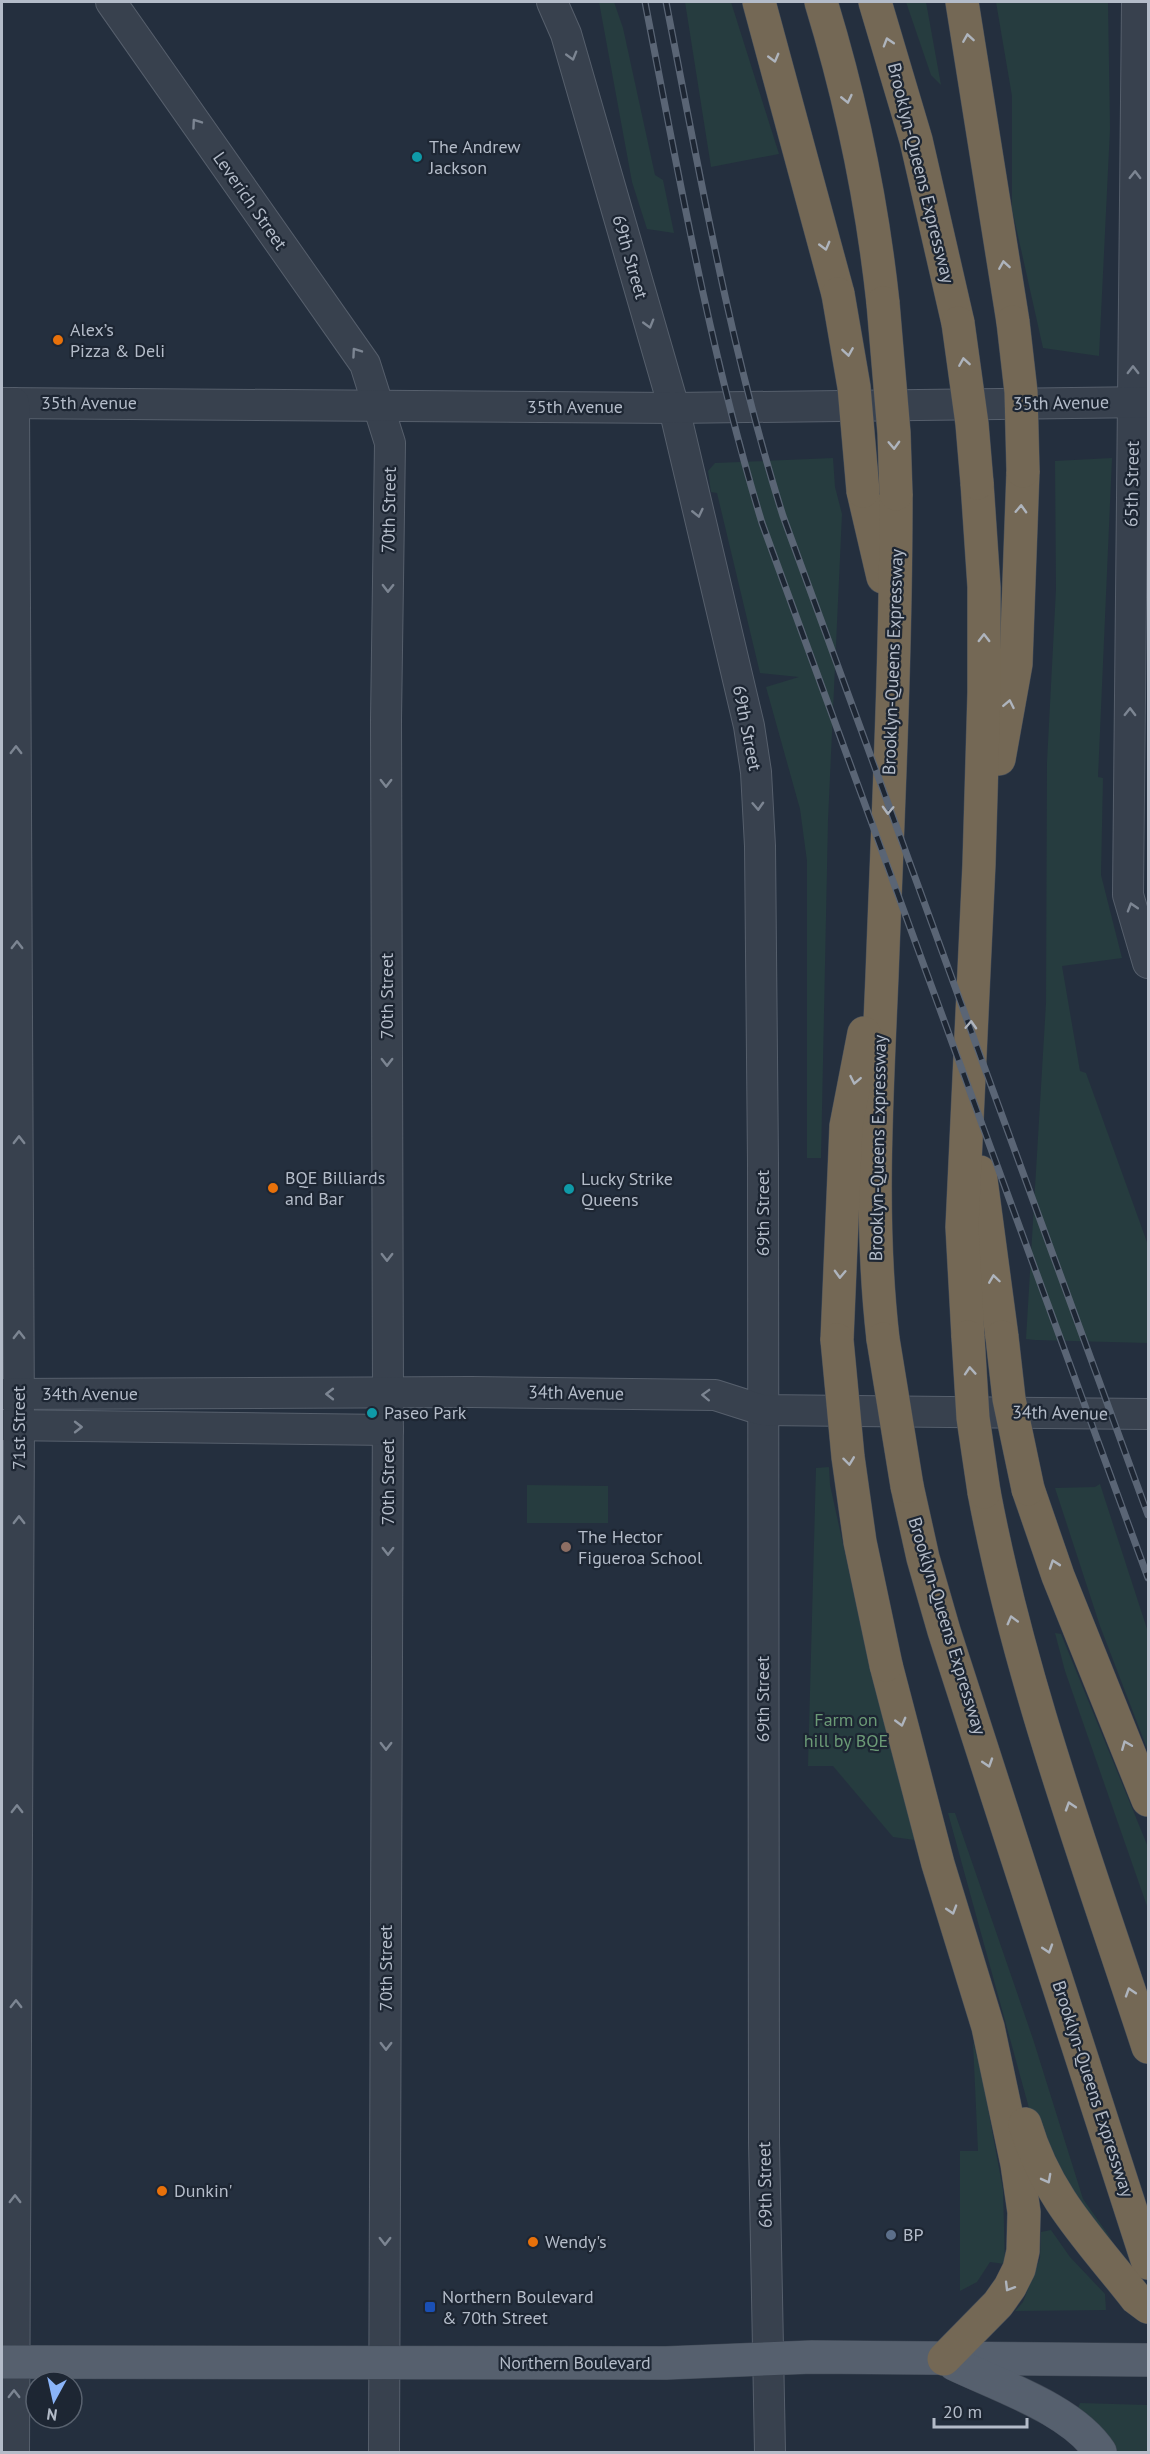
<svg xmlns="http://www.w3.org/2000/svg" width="1150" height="2454" viewBox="0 0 1150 2454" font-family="'PT Sans',sans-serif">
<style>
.green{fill:#263c3f}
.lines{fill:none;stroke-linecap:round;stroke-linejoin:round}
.minor-casing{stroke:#565f6c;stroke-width:32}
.major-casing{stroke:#414a57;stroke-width:34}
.highway-casing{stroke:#434c59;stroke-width:34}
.minor{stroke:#38414e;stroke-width:30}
.major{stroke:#56606e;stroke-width:33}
.highway{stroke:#746855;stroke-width:33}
.rail-casing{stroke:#5a6575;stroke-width:7}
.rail{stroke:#1d2633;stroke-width:4.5;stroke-dasharray:14;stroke-linecap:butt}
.highway-bridge-casing{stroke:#434c59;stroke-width:34;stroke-linecap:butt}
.highway-bridge{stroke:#746855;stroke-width:33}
.oneway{stroke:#aeb4bd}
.oneway2{stroke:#7c8592}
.culture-dot{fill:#0f9aa8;stroke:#1d2633;stroke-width:2}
.food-dot{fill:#e8710a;stroke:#1d2633;stroke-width:2}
.education-dot{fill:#8d6e63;stroke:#1d2633;stroke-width:2}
.service-dot{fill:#5c6f8a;stroke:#1d2633;stroke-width:2}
.transit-dot{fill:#1a4fb4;stroke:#1d2633;stroke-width:2}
.labels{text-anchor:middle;stroke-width:4.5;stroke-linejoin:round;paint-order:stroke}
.poi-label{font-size:18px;fill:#b4bcc9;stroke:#1d2633;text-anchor:start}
.street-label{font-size:18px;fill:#b4bcc9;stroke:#1d2633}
.park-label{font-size:18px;fill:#6b9a76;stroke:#1d2633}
</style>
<rect width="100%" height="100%" fill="#242f3e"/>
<!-- green -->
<g class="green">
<path d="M 599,2 L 614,2 L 623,28 L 655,175 L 663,180 L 674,233 L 647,229 L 632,182 Z"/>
<path d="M 685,2 L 731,2 L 779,154 L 711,167 Z"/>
<path d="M 906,2 L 926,2 L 941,85 L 931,75 Z"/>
<path d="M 996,2 L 1108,2 L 1110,129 L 1099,356 L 1043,348 L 1012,209 L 1012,96 Z"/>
<path d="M 833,458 L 835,487 L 842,514 L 828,820 L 821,1158 L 807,1158 L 807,861 L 800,809 L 766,687 L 799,677 L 760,673 L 717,493 L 711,492 L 708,471 L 715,463 Z"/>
<path d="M 1112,458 L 1098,777 L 1103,778 L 1101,875 L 1122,958 L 1062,966 L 1080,1071 L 1086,1073 L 1148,1245 L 1148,1343 L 1035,1340 L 1026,1339 L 1046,1003 L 1047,762 L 1056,589 L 1055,461 Z"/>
<path d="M 829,1467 L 830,1485 L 863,1635 L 917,1829 L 915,1840 L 893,1837 L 833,1766 L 808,1766 L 816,1468 Z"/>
<path d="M 1100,1484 L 1148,1632 L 1148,1751 L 1100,1626 L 1055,1488 L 1095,1487 Z"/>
<path d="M 527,1485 L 608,1486 L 608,1523 L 527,1523 Z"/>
<path d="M 1055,1633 L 1061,1634 L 1148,1847 L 1148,1909 L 1065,1671 Z"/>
<path d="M 948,1813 L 955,1813 L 1033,2039 L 1083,2199 L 1112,2240 L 1071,2201 L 1035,2130 Z"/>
<path d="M 973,2042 L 982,2076 L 1003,2190 L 1005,2264 L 990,2262 L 977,2282 L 960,2291 L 960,2151 L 978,2151 Z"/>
<path d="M 1051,2230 L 1070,2257 L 1105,2294 L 1106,2310 L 1015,2311 L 1023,2302 L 1040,2258 L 1041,2232 Z"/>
<path d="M 1080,2403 L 1148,2405 L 1148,2452 L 1116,2452 L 1111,2440 L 1078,2408 Z"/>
</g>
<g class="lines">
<!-- minor casing -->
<g class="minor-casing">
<g id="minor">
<path d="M 111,2 L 365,364 L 390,443 L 386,720 L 388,1393 L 384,2452"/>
<path d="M 552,2 L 566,34 L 674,408 L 749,726 L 756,772 L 760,846 L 763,1163 L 764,2142 L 770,2452"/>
<path d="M 1137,2 L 1128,895 L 1148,963"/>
<path d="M 2,403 L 674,408 L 1148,402"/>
<path d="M 14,403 L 19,1425 L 14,2452"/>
<path d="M 2,1394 L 471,1392 L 715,1395 L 762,1410 L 1148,1414"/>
<path d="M 2,1425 L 388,1430"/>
</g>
</g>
<!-- major casing -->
<g class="major-casing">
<g id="major">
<path d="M 2,2362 L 666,2363 L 812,2357 L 1148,2360"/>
<path d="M 954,2364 C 1000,2386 1073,2410 1100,2452"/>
</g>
</g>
<!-- highway casing -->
<g class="highway-casing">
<g id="highway">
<path d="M 759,2 L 838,294"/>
<path d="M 821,2 C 851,100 872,201 883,303"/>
<path d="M 875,2 L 916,140 L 958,323"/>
<path d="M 962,2 L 1013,322"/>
<path d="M 863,491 L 883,577"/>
<path d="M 999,759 L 1016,664 L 1023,471"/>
<path d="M 980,1172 L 1002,1337"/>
<path d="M 968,1337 L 962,1227 L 979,864 L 984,692 L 984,587 L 977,483"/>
<path d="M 883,1339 C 869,1218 877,1096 882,976 C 888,815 896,655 896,494"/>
<path d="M 837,1340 L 846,1126 L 864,1033"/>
<path d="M 907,1486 L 923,1558 L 944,1631 L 1148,2263"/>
<path d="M 1028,1489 L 1058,1576 L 1148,1800"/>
<path d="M 984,1492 C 1020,1682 1088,1864 1148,2047"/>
<path d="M 886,1665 L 938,1864 L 988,2027 L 1017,2164 L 1024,2212 L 1023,2251 L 1019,2269 L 1010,2287 L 998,2304 L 944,2359"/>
<path d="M 1025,2124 C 1047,2198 1090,2239 1136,2298 L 1148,2307"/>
</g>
</g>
<!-- minor -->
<use href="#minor" class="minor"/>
<!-- major -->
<use href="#major" class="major"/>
<!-- highway -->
<use href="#highway" class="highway"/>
<!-- rail casing -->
<g class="rail-casing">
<g id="rail">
<path d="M 645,2 C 679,177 710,352 762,523 L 1148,1578"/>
<path d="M 666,2 C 700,175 730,348 783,516 L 1148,1515"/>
</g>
</g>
<!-- rail -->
<use href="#rail" class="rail"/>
<!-- highway-bridge casing -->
<g class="highway-bridge-casing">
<g id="highway-bridge">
<path d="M 838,294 L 854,387 L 863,491"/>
<path d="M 883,303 L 894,433 L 896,494"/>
<path d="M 1013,322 L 1021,392 L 1023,471"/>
<path d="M 958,323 L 972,424 L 977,483"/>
<path d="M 968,1337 L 973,1418 L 984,1492"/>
<path d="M 1002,1337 L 1009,1399 L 1028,1489"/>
<path d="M 883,1339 L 907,1486"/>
<path d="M 837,1340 L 848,1457 L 860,1542 L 886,1665"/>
</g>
</g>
<!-- highway-bridge -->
<use href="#highway-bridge" class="highway-bridge"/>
</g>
<!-- one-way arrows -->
<defs><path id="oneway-chevron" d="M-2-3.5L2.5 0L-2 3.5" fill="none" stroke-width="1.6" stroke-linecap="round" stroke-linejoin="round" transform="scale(1.5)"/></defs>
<g class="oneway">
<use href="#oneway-chevron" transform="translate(968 38) rotate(-99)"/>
<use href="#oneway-chevron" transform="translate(888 42) rotate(-107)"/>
<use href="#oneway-chevron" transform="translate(774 58) rotate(75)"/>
<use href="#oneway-chevron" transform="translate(847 99) rotate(77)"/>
<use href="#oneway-chevron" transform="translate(825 246) rotate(75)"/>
<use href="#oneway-chevron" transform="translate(1004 265) rotate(-99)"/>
<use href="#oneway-chevron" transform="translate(848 352) rotate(81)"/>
<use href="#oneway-chevron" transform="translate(964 362) rotate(-99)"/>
<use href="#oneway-chevron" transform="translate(894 445) rotate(88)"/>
<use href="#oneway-chevron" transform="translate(1021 509) rotate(-88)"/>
<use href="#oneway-chevron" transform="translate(984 638) rotate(-90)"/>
<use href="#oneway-chevron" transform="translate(1009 704) rotate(-79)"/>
<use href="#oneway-chevron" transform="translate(888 810) rotate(92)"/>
<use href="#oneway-chevron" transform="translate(971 1025) rotate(-87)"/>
<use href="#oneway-chevron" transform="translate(855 1080) rotate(101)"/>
<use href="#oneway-chevron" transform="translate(840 1274) rotate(92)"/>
<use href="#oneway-chevron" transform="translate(994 1279) rotate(-98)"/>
<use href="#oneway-chevron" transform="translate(970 1371) rotate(-94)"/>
<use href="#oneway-chevron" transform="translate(849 1461) rotate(83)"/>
<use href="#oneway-chevron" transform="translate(1054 1564) rotate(-109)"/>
<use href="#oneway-chevron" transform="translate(1012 1620) rotate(-105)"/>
<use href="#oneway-chevron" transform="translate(901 1722) rotate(75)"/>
<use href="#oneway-chevron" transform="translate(1126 1745) rotate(-112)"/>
<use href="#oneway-chevron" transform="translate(988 1763) rotate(72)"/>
<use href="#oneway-chevron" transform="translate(1070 1806) rotate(-108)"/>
<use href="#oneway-chevron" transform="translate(952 1910) rotate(73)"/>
<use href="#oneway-chevron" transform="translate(1048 1949) rotate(72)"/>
<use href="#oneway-chevron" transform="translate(1130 1992) rotate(-108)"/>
<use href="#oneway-chevron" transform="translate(1047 2179) rotate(62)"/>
<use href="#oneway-chevron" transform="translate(1009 2287) rotate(121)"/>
</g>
<g class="oneway2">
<use href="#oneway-chevron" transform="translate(572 56) rotate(74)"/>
<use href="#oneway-chevron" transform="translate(196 123) rotate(-125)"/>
<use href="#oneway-chevron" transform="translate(1135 175) rotate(-89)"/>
<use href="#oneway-chevron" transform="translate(649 324) rotate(74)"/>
<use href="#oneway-chevron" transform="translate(356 352) rotate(-125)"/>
<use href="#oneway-chevron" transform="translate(1133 370) rotate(-90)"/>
<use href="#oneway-chevron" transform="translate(698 513) rotate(77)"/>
<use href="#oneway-chevron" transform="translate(388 588) rotate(91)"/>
<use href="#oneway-chevron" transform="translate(1130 712) rotate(-89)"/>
<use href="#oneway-chevron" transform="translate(16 750) rotate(-90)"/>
<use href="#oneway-chevron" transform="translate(386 783) rotate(90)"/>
<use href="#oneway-chevron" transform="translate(758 806) rotate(87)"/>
<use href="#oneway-chevron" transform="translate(1132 907) rotate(-107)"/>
<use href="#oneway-chevron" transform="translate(17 945) rotate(-90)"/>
<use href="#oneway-chevron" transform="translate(387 1062) rotate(90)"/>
<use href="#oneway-chevron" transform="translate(19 1140) rotate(-90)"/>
<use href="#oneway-chevron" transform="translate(387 1257) rotate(90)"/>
<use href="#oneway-chevron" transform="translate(19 1335) rotate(-90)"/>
<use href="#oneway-chevron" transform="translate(330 1394) rotate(-180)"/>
<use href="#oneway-chevron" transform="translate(706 1395) rotate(-178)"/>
<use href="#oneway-chevron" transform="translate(78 1427)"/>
<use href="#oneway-chevron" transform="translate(19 1520) rotate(-90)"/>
<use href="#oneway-chevron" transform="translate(388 1551) rotate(90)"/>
<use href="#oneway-chevron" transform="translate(386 1746) rotate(90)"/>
<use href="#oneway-chevron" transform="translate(17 1809) rotate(-90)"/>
<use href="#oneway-chevron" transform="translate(16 2004) rotate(-90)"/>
<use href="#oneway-chevron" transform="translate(386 2046) rotate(90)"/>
<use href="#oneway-chevron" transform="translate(15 2199) rotate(-90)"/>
<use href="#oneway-chevron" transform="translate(385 2241) rotate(90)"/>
<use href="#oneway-chevron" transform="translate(14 2394) rotate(-90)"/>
</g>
<!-- markers -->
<g class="culture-dot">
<circle cx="417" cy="157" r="6"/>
<circle cx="569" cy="1189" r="6"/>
<circle cx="372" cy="1413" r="6"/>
</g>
<g class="food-dot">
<circle cx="58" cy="340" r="6"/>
<circle cx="273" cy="1188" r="6"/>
<circle cx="162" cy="2191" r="6"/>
<circle cx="533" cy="2242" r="6"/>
</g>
<circle class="education-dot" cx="566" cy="1547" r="6"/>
<circle class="service-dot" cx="891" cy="2235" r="6"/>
<rect class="transit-dot" x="424" y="2301" width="12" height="12" rx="3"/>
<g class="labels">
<!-- poi labels -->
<g class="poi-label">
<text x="429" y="153">The Andrew<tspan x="429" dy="21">Jackson</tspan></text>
<text x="70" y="336">Alex’s<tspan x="70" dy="21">Pizza &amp; Deli</tspan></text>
<text x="285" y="1184">BQE Billiards<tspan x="285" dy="21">and Bar</tspan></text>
<text x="581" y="1185">Lucky Strike<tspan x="581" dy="21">Queens</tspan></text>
<text x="384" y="1419">Paseo Park</text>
<text x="578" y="1543">The Hector<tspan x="578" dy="21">Figueroa School</tspan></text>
<text x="174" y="2197">Dunkin'</text>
<text x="903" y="2241">BP</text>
<text x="545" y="2248">Wendy's</text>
<text x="442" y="2303">Northern Boulevard<tspan x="442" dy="21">&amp; 70th Street</tspan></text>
</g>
<!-- street labels -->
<g class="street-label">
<text transform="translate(921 173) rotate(76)" y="6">Brooklyn-Queens Expressway</text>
<text transform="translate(250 201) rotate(55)" y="6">Leverich Street</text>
<text transform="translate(630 257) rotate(74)" y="6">69th Street</text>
<text x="89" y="409">35th Avenue</text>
<text transform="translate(1061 403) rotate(-1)" y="6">35th Avenue</text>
<text x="575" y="413">35th Avenue</text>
<text transform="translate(1132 484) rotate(-89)" y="6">65th Street</text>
<text transform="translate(389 510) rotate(-89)" y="6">70th Street</text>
<text transform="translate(893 662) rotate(-88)" y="6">Brooklyn-Queens Expressway</text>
<text transform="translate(747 728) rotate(79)" y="6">69th Street</text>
<text transform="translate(387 996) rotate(-90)" y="6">70th Street</text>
<text transform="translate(878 1148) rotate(-89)" y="6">Brooklyn-Queens Expressway</text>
<text transform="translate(763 1213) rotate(-90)" y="6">69th Street</text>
<text transform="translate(576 1393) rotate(1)" y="6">34th Avenue</text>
<text x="90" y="1400">34th Avenue</text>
<text transform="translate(1060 1413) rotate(1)" y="6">34th Avenue</text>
<text transform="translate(19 1428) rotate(-90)" y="6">71st Street</text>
<text transform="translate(388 1482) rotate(-90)" y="6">70th Street</text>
<text transform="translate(947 1626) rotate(73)" y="6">Brooklyn-Queens Expressway</text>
<text transform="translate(763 1699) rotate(-90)" y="6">69th Street</text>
<text transform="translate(386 1968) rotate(-90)" y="6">70th Street</text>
<text transform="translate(1093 2089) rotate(72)" y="6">Brooklyn-Queens Expressway</text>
<text transform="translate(765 2185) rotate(-91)" y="6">69th Street</text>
<text x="575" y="2369">Northern Boulevard</text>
</g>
<!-- park labels -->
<g class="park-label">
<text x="846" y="1726">Farm on<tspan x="846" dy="21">hill by BQE</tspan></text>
</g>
</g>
<!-- border -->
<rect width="1150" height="2454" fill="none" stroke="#b4bcc9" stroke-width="6"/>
<!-- north arrow -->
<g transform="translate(54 2400) rotate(188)"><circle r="28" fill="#1d2633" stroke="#59626f" stroke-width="1.5"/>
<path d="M0-4.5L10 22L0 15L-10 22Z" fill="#8ab4f8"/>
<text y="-9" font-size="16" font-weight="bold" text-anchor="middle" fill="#b4bcc9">N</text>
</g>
<!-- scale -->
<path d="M934 2418v9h93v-9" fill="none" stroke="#b4bcc9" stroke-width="3"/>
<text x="943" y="2418" font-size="18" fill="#b4bcc9" stroke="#1d2633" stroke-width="4.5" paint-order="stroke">20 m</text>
</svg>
